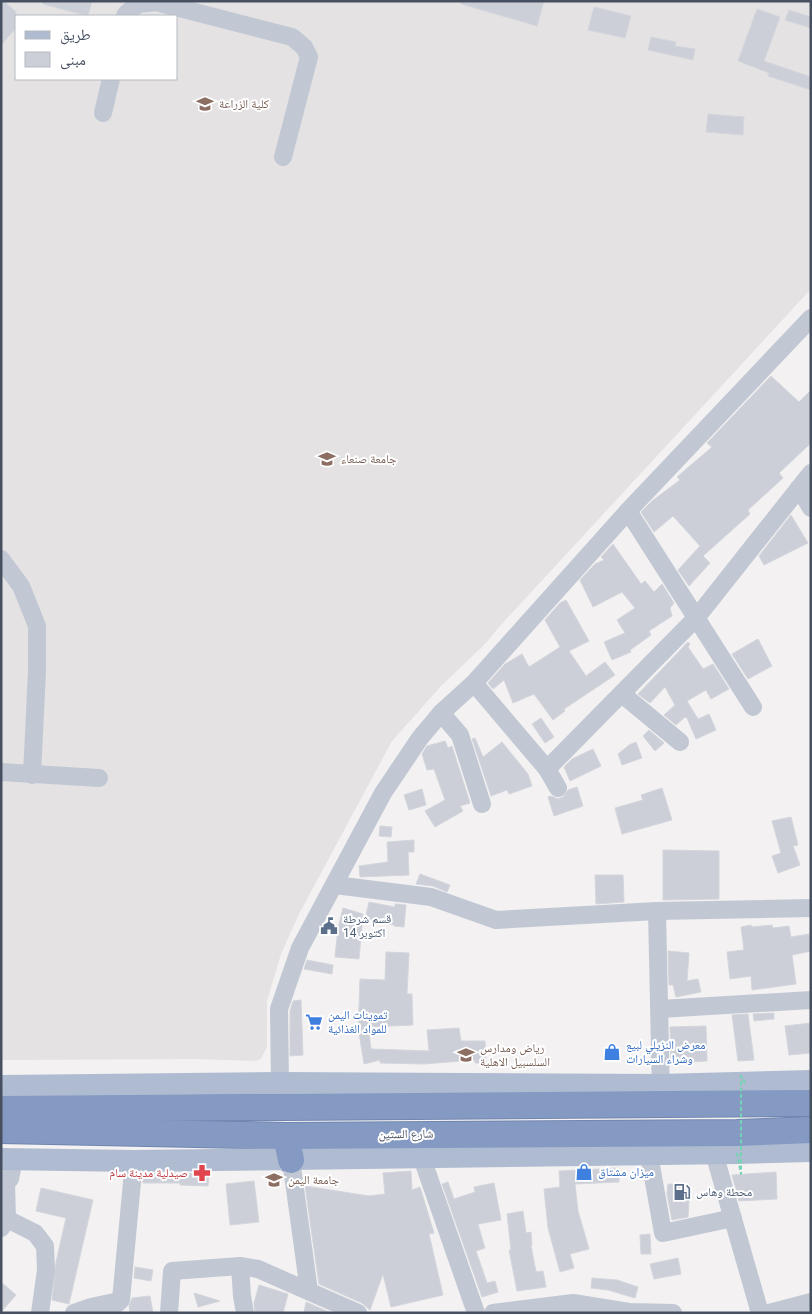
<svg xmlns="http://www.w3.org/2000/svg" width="812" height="1314" viewBox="0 0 812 1314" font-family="Roboto,'Noto Naskh Arabic',sans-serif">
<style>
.education{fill:#e4e2e3;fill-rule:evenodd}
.building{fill:#cccfd7;stroke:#d4d6dd}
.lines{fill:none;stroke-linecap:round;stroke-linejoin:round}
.highway-casing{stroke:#7085af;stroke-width:28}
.minor{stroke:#c1c8d3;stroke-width:18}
.major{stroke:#afbbd1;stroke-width:22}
.highway{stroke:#859ac3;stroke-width:26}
.path-bridge{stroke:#72d4b2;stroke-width:2;stroke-dasharray:4 2.5;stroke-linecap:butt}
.labels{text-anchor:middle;stroke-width:4;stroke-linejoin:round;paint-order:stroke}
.education-label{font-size:12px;fill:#785e54;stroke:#fff;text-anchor:start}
.service-label{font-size:12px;fill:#4e5e75;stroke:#fff;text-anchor:start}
.shop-label{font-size:12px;fill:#366cbe;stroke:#fff;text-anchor:start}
.street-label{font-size:12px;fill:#475060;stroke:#fff}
.health-label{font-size:12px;fill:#be3a42;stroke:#fff;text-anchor:end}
</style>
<rect width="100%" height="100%" fill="#f3f1f1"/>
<!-- education -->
<path class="education" d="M 1,1 L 811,1 L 811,289 L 499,627 L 485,644 L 442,685 L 392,741 L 299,914 L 281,954 L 267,1001 L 267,1047 L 261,1059 L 255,1061 L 196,1059 L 1,1060 ZM 16,16 L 176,16 L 176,79 L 16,79 Z"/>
<!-- building -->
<g class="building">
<path d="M 1,1 L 4,1 L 16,12 L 16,28 L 1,45 Z"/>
<path d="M 43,1 L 92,1 L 88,16 L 43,4 Z"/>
<path d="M 461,1 L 544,1 L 537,26 L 461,4 Z"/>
<path d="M 594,7 L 631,16 L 625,38 L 588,30 Z"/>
<path d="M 757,9 L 780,17 L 764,61 L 811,77 L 811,90 L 768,76 L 769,73 L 738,61 Z"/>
<path d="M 789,10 L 811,17 L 811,28 L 785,20 Z"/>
<path d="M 651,37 L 676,42 L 675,46 L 695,49 L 693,60 L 648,50 Z"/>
<path d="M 708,114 L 744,117 L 743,135 L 706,132 Z"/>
<path d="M 771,376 L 799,402 L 811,390 L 811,443 L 779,473 L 783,478 L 748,510 L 750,514 L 703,556 L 710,563 L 689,586 L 678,570 L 700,546 L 673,516 L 654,532 L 641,512 L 652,501 L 680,480 L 677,477 L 712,447 L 707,443 Z"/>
<path d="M 791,515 L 808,543 L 764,565 L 759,556 Z"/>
<path d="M 613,544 L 641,584 L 645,581 L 654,592 L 662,584 L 674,603 L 670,608 L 672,616 L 649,631 L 651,635 L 630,650 L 631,652 L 612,660 L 604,642 L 625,633 L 617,620 L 635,608 L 622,592 L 593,607 L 580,580 L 595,564 L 604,560 L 601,557 Z"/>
<path d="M 566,600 L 589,641 L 569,651 L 586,676 L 605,662 L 615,675 L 564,709 L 565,711 L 553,720 L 534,694 L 513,703 L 504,680 L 493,689 L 488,683 L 505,664 L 522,654 L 529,667 L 560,647 L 545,620 L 560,603 Z"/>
<path d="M 758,639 L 772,666 L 748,679 L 732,654 Z"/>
<path d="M 688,642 L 690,644 L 688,647 L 703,669 L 713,664 L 729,689 L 711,699 L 706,690 L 687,701 L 698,719 L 709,714 L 716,730 L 696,739 L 687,718 L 685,717 L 676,725 L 664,715 L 675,705 L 665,687 L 650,703 L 638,694 Z"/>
<path d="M 541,718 L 554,737 L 545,743 L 532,724 Z"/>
<path d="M 649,730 L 664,743 L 655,751 L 643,736 Z"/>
<path d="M 475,738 L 483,757 L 502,742 L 528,774 L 532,786 L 509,794 L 507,790 L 491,796 L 472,739 Z"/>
<path d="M 445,741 L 448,748 L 452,746 L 470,803 L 460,806 L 463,811 L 435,827 L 425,811 L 445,800 L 434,769 L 427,770 L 422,754 L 427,746 Z"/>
<path d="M 636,742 L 642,758 L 622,765 L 618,754 L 629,745 Z"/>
<path d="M 593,749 L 601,766 L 570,781 L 564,767 L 572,759 Z"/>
<path d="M 577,787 L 583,806 L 554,816 L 548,797 L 551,796 L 558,799 L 563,797 L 568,790 Z"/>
<path d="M 662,788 L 672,820 L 622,834 L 615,808 L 643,800 L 641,795 Z"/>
<path d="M 422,789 L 426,805 L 409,810 L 404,795 Z"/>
<path d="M 791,817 L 798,845 L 793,846 L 800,865 L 778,873 L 772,856 L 781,853 L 772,821 Z"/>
<path d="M 380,826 L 392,827 L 391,837 L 379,836 Z"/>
<path d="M 414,840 L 414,852 L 408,852 L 409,875 L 360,877 L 359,866 L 388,862 L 387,842 Z"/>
<path d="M 663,850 L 719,851 L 719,899 L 663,900 Z"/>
<path d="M 420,874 L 450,885 L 447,892 L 433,886 L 416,884 Z"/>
<path d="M 595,875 L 623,875 L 624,902 L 596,904 Z"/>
<path d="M 369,902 L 395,907 L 395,904 L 406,905 L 404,927 L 394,926 L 394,925 L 365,919 Z"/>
<path d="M 343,908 L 363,914 L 359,959 L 335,957 L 338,928 Z"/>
<path d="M 751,925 L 752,927 L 772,925 L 773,928 L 789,926 L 791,937 L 809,934 L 811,951 L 792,955 L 796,984 L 752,990 L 751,976 L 730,979 L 727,952 L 744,950 L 741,927 Z"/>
<path d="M 668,951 L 689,953 L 687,981 L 698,979 L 701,992 L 676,997 L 673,985 L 669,985 Z"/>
<path d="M 386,952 L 409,953 L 407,994 L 412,994 L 413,1025 L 368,1027 L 371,1049 L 429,1051 L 427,1030 L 459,1028 L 461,1041 L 485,1041 L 486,1063 L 475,1063 L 475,1060 L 424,1064 L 380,1063 L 380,1060 L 364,1064 L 359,1033 L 358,1033 L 360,979 L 385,980 Z"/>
<path d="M 307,960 L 333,965 L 332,974 L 304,969 Z"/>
<path d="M 301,1000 L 303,1055 L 290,1056 L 290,1011 L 293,1001 Z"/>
<path d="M 774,1013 L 774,1019 L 754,1021 L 753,1014 Z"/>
<path d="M 748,1014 L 754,1060 L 738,1061 L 732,1015 Z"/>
<path d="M 811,1023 L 811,1053 L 789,1055 L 785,1026 Z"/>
<path d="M 706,1026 L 707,1061 L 671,1063 L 670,1027 Z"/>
<path d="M 619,1168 L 619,1182 L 575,1184 L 578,1211 L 589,1249 L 570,1254 L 574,1268 L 560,1272 L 548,1228 L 544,1189 L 560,1187 L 559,1171 Z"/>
<path d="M 411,1171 L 412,1190 L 420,1187 L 434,1233 L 429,1234 L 443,1295 L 391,1307 L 383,1274 L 370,1310 L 362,1303 L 319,1284 L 305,1186 L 369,1196 L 385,1194 L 383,1173 Z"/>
<path d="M 776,1172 L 777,1199 L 739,1201 L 732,1175 Z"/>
<path d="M 184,1173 L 209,1175 L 208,1186 L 180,1185 L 180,1183 L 143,1183 L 143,1174 Z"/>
<path d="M 254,1181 L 259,1222 L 230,1225 L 226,1184 Z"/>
<path d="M 448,1182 L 454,1199 L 475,1192 L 474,1187 L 494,1183 L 501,1220 L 478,1224 L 485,1248 L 476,1251 L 487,1283 L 495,1281 L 498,1292 L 482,1297 L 442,1184 Z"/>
<path d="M 668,1184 L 690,1185 L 688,1217 L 672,1220 L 667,1194 Z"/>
<path d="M 41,1188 L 93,1200 L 69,1304 L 52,1300 L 56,1262 L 66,1218 L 36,1211 Z"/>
<path d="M 523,1211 L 526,1233 L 531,1232 L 532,1245 L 531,1245 L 536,1272 L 543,1271 L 546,1287 L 517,1291 L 509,1250 L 511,1250 L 507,1214 Z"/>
<path d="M 650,1234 L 651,1254 L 641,1254 L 640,1235 Z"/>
<path d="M 678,1258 L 681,1274 L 654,1279 L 650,1264 Z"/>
<path d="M 135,1267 L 153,1270 L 151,1281 L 134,1278 Z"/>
<path d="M 592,1278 L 617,1280 L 638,1287 L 635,1298 L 608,1290 L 591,1288 Z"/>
<path d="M 1,1282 L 16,1295 L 1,1312 Z"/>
<path d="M 259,1285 L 288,1294 L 283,1313 L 255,1313 L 254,1303 Z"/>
<path d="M 194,1293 L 220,1301 L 198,1307 Z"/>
<path d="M 150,1296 L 153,1313 L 130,1313 L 129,1306 L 132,1298 Z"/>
<path d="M 306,1302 L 331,1313 L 304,1313 Z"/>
</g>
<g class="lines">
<!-- highway casing -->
<g class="highway-casing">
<g id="highway">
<path d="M 1,1109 L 811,1103"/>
<path d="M 1,1130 L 286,1136 L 737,1133 L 811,1130"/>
<path d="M 286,1136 L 291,1160"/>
</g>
</g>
<!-- minor -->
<g class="minor">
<path d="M 125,16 L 126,14 L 138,4 L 156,2 L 292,37 L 304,47 L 309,57 L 283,157"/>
<path d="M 103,113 L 111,79"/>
<path d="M 799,488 L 811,508"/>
<path d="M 628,511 L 753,707"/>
<path d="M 1,559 L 21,586 L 37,626 L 37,671 L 32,775"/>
<path d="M 474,683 L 547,769 L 558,788"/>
<path d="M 622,694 L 680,742"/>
<path d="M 441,713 L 460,735 L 482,804"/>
<path d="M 547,769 L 697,617 L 811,473"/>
<path d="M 1,772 L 99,778"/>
<path d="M 335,885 L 431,897 L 496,920 L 657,911 L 811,908"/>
<path d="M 657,911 L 661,1096"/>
<path d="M 660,1009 L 811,1000"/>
<path d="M 280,1083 L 279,1009 L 300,948 L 383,793 L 420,738 L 441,713 L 474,683 L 628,511 L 811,318"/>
<path d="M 714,1153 L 760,1313"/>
<path d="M 649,1154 L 663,1233 L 733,1218"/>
<path d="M 422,1158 L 476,1313"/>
<path d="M 291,1160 L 309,1291"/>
<path d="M 7,1219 L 35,1233 L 45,1246 L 46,1270 L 40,1313"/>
<path d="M 1,1228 L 7,1219 L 6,1183 L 10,1179 L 14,1159"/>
<path d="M 240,1266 L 242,1296 L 245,1313"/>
<path d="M 74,1313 L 91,1307 L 119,1301"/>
<path d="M 106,1313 L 121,1300 L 134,1161"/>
<path d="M 169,1313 L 172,1271 L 240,1266 L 258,1269 L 358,1313"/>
<path d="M 493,1313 L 573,1303 L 629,1312 L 673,1313"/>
<path d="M 769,1313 L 811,1302"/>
</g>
<!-- major -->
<g class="major">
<path d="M 1,1086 L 280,1083 L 660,1085 L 811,1081"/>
<path d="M 1,1159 L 134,1161 L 737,1153 L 811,1151"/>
</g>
<!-- highway -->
<use href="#highway" class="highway"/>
<!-- path-bridge -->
<path class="path-bridge" d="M 737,1153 L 741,1174 L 741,1076 L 745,1083"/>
</g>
<!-- icons -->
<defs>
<g id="university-bare" transform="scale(1.35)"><path d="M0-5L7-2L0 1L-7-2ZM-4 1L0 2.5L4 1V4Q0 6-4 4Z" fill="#8d6e63" stroke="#fff" stroke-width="2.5" paint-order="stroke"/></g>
<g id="civic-bare" transform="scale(1.35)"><path d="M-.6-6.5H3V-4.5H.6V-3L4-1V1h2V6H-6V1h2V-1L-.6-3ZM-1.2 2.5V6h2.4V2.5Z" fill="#5c6f8a" stroke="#fff" stroke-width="2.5" paint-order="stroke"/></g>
<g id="supermarket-bare" transform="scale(1.35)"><path d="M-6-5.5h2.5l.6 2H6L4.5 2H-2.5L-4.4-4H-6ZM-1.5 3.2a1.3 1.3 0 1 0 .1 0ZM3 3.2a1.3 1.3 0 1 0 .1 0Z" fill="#3f7fe0" stroke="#fff" stroke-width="2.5" paint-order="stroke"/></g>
<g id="shop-bare" transform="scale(1.35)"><path d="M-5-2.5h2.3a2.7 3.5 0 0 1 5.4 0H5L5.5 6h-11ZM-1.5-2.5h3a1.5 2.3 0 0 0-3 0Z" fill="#3f7fe0" stroke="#fff" stroke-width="2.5" paint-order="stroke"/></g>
<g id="school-bare" transform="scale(1.35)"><path d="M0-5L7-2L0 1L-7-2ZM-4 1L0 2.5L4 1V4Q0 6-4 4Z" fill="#8d6e63" stroke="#fff" stroke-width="2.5" paint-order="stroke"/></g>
<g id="pharmacy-bare" transform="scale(1.35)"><path d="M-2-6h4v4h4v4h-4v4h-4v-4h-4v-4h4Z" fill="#e0444e" stroke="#fff" stroke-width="2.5" paint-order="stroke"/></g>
<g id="fuel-bare" transform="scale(1.35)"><path d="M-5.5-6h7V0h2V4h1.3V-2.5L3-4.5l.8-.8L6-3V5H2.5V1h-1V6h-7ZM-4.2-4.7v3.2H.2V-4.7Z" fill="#5c6f8a" stroke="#fff" stroke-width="2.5" paint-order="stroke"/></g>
</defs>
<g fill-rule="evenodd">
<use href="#university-bare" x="205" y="104"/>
<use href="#university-bare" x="327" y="459"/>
<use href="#civic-bare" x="329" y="926"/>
<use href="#supermarket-bare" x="314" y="1022"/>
<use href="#shop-bare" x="612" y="1052"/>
<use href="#school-bare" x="466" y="1055"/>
<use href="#shop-bare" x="584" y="1172"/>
<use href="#pharmacy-bare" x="202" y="1173"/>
<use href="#university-bare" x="274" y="1180"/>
<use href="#fuel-bare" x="682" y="1192"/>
</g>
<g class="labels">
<!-- education labels -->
<g class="education-label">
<text x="219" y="108">كلية الزراعة</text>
<text x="341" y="463">جامعة صنعاء</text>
<text x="480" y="1052">رياض ومدارس<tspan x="480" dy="14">السلسبيل الاهلية</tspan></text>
<text x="288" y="1184">جامعة اليمن</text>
</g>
<!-- service labels -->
<g class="service-label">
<text x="343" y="923">قسم شرطة<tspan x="343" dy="14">14 اكتوبر</tspan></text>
<text x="696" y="1196">محطة وهاس</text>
</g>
<!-- shop labels -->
<g class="shop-label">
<text x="328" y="1019">تموينات اليمن<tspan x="328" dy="14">للمواد الغذائية</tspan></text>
<text x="626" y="1049">معرض النزيلي لبيع<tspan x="626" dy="14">وشراء السيارات</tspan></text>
<text x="598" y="1176">ميزان مشتاق</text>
</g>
<!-- street labels -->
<g class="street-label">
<text transform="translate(406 1134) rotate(-1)" y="4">شارع الستين</text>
</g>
<!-- health labels -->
<g class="health-label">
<text x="188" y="1177">صيدلية مدينة سام</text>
</g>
</g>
<!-- border -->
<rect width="812" height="1314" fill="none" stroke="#475060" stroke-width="5"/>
<!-- legend -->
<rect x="15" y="15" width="162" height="65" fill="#ffffff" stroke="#b5b9bf"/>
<rect x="25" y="31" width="25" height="8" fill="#afbbd1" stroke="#b5b9bf"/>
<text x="60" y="40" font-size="15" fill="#475060">طريق</text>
<rect x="25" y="52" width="25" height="15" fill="#cccfd7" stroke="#b5b9bf"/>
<text x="60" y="65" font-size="15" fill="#475060">مبنى</text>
</svg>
